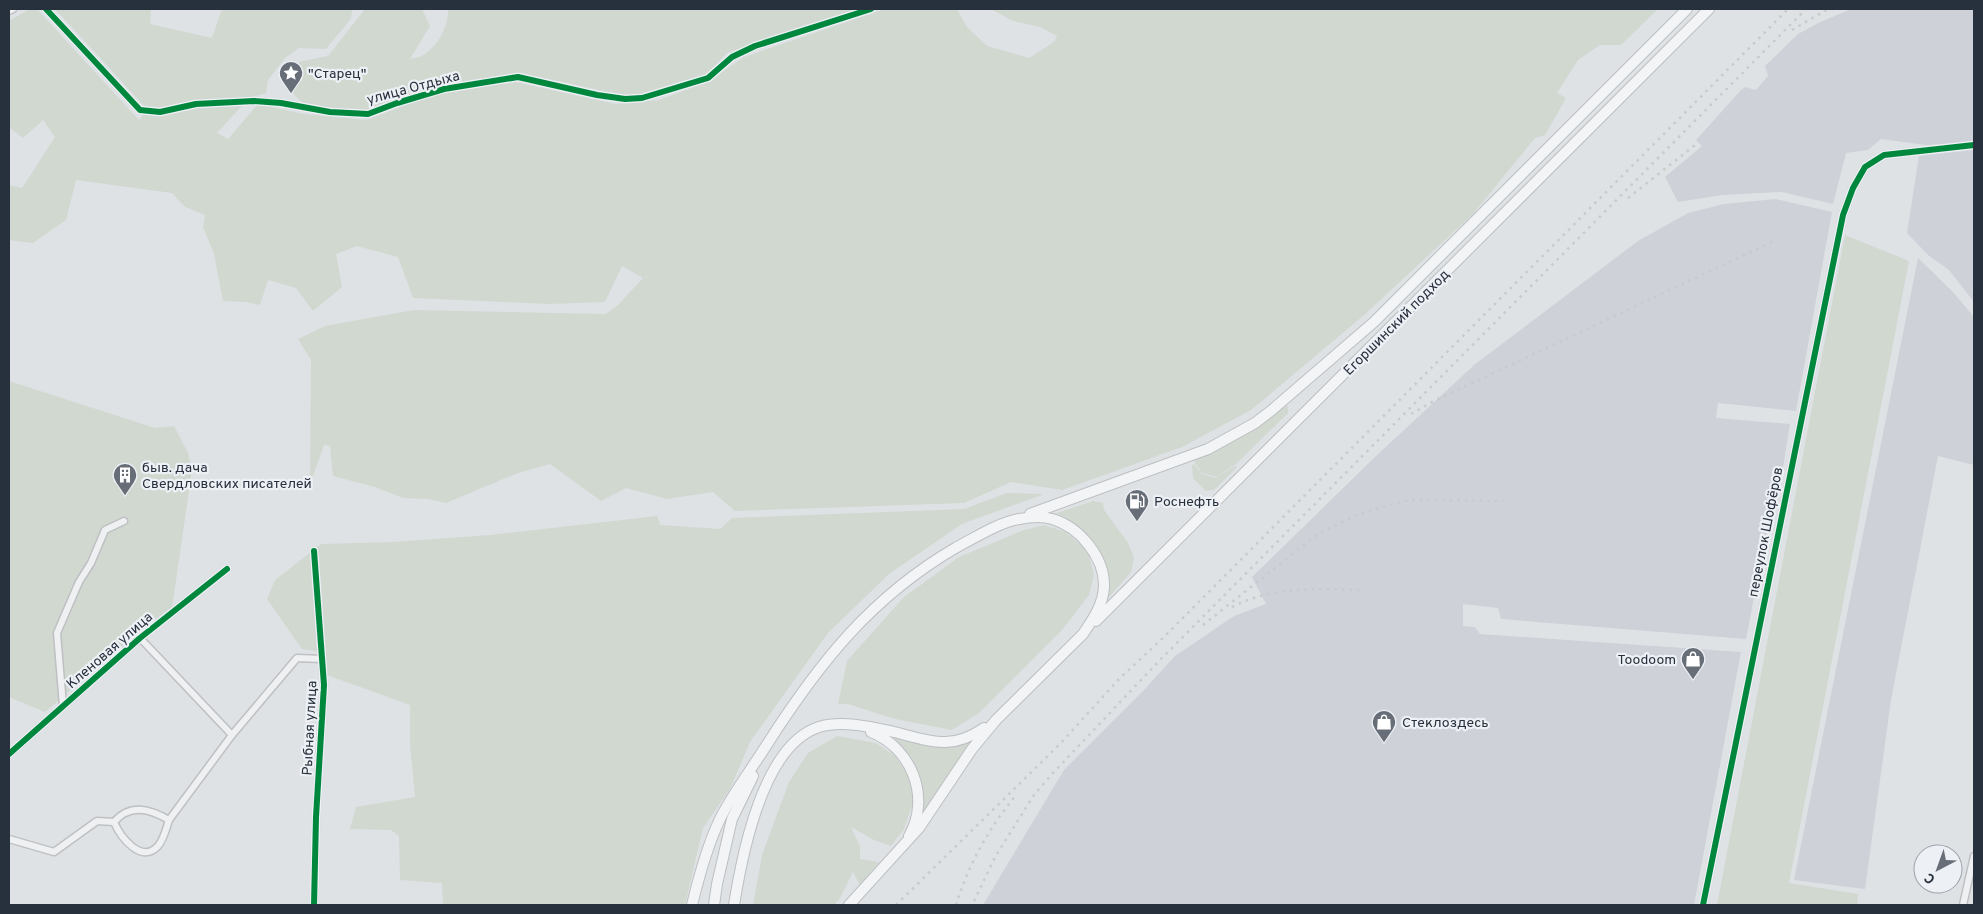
<svg xmlns="http://www.w3.org/2000/svg" width="1983" height="914" viewBox="0 0 1983 914" font-family="Overpass,sans-serif">
<style>
.built{fill:#ced1d8}
.green{fill:#d0d8d0}
.lines{fill:none;stroke-linecap:round;stroke-linejoin:round}
.minor-casing{stroke:#bec0c3;stroke-width:9}
.primary-casing{stroke:#bcbfc2;stroke-width:12}
.minor{stroke:#eff0f1;stroke-width:6}
.primary{stroke:#f3f4f5;stroke-width:10}
.rail{stroke:#c8cacc;stroke-width:2.5;stroke-dasharray:2.5 5;stroke-linecap:butt}
.cycleway-casing{stroke:#edf0f4;stroke-width:9}
.cycleway{stroke:#00873e;stroke-width:6}
.labels{text-anchor:middle;stroke-width:4.5;stroke-linejoin:round;paint-order:stroke}
.poi-label{font-size:14px;fill:#27303d;stroke:#edf0f4;text-anchor:start}
.street-label{font-size:14px;fill:#27303d;stroke:#edf0f4}
</style>
<rect width="100%" height="100%" fill="#dfe2e5"/>
<!-- built -->
<g class="built">
<path d="M 1851,9 L 1974,9 L 1974,142 L 1925,145 L 1881,139 L 1868,150 L 1846,153 L 1833,204 L 1782,192 L 1722,195 L 1678,202 L 1665,177 L 1702,146 L 1696,140 L 1741,90 L 1745,87 L 1756,90 L 1768,76 L 1765,66 L 1798,34 L 1818,23 Z"/>
<path d="M 1974,150 L 1974,302 L 1949,270 L 1928,255 L 1907,233 L 1919,156 Z"/>
<path d="M 1776,199 L 1832,212 L 1796,411 L 1718,403 L 1716,418 L 1790,424 L 1776,511 L 1771,510 L 1746,639 L 1501,619 L 1498,608 L 1463,604 L 1463,626 L 1475,627 L 1480,634 L 1741,652 L 1694,905 L 983,905 L 1064,770 L 1144,690 L 1175,656 L 1234,616 L 1266,604 L 1252,577 L 1376,456 L 1474,365 L 1638,241 L 1688,213 L 1724,204 Z"/>
<path d="M 1918,258 L 1952,291 L 1974,317 L 1974,465 L 1938,456 L 1891,700 L 1865,889 L 1794,880 Z"/>
</g>
<!-- green -->
<g class="green">
<path d="M 30,9 L 37,9 L 139,120 L 147,109 L 55,9 L 151,9 L 150,24 L 212,38 L 222,9 L 353,9 L 350,20 L 326,49 L 299,48 L 285,58 L 268,80 L 266,93 L 249,98 L 217,133 L 228,139 L 258,104 L 304,114 L 366,120 L 444,91 L 515,82 L 615,104 L 659,100 L 707,82 L 744,57 L 885,9 L 957,9 L 967,27 L 987,46 L 1029,58 L 1054,42 L 1057,36 L 1040,27 L 1013,21 L 991,9 L 1658,9 L 1621,45 L 1600,45 L 1578,60 L 1557,93 L 1566,98 L 1545,135 L 1535,138 L 1473,214 L 1363,316 L 1251,410 L 1182,447 L 1062,490 L 1011,482 L 964,503 L 735,511 L 713,492 L 667,499 L 626,488 L 601,501 L 550,464 L 518,473 L 446,503 L 429,499 L 403,498 L 375,487 L 333,476 L 330,446 L 324,445 L 310,484 L 311,360 L 298,339 L 325,326 L 414,310 L 606,314 L 618,305 L 643,278 L 622,266 L 605,302 L 549,304 L 413,298 L 398,257 L 357,246 L 336,254 L 342,287 L 313,311 L 296,288 L 268,280 L 260,305 L 246,302 L 223,301 L 214,254 L 203,227 L 205,215 L 185,207 L 172,193 L 76,180 L 66,220 L 33,243 L 9,240 L 9,185 L 22,188 L 55,137 L 43,120 L 23,138 L 9,127 L 9,21 Z"/>
<path d="M 365,9 L 422,9 L 430,26 L 410,59 C 415,58 421,57 425,54 C 439,44 449,25 448,9 L 859,9 L 802,26 L 727,53 L 706,75 L 632,97 L 521,73 L 422,88 L 368,110 L 306,106 L 288,89 L 298,62 L 328,56 Z"/>
<path d="M 1845,235 L 1909,261 L 1789,883 L 1858,894 L 1857,905 L 1717,905 Z"/>
<path d="M 9,381 L 155,428 L 174,426 L 188,453 L 192,470 L 172,608 L 148,624 L 45,712 L 9,697 Z"/>
<path d="M 1288,406 L 1288,413 L 1236,464 L 1217,477 L 1202,473 L 1195,463 L 1195,460 L 1227,443 L 1281,407 Z"/>
<path d="M 1194,464 L 1202,474 L 1216,478 L 1235,466 L 1237,467 L 1214,490 L 1206,491 L 1193,478 L 1192,466 Z"/>
<path d="M 1007,493 L 1044,494 L 962,524 L 889,574 L 828,633 L 750,742 L 730,789 L 703,828 L 685,905 L 443,905 L 442,883 L 400,880 L 399,836 L 391,830 L 350,829 L 356,807 L 415,797 L 410,744 L 410,705 L 327,675 L 322,652 L 302,649 L 267,599 L 275,580 L 321,544 L 393,542 L 490,535 L 657,516 L 660,525 L 720,529 L 732,518 L 964,509 Z"/>
<path d="M 1093,501 L 1103,503 L 1104,510 L 1128,543 L 1134,558 L 1131,572 L 1108,598 L 1107,570 L 1103,559 L 1064,519 L 1054,514 Z"/>
<path d="M 1044,525 L 1066,532 L 1088,552 L 1094,575 L 1089,595 L 1062,630 L 979,713 L 952,730 L 895,719 L 848,704 L 838,704 L 847,661 L 904,597 L 959,557 L 1024,530 Z"/>
<path d="M 868,727 L 939,742 L 984,729 L 926,819 L 917,813 L 910,767 Z"/>
<path d="M 837,736 L 876,743 L 895,756 L 910,778 L 914,800 L 904,829 L 891,846 L 874,840 L 851,827 L 860,846 L 860,859 L 879,862 L 860,885 L 853,872 L 840,898 L 834,905 L 753,905 L 762,855 L 789,782 L 808,753 Z"/>
</g>
<g class="lines">
<!-- minor casing -->
<g class="minor-casing">
<g id="minor">
<path d="M 46,9 L 140,110 L 160,112 L 196,104 L 254,101 L 281,103 L 330,112 L 368,114 L 397,103 L 444,89 L 518,77 L 597,95 L 625,99 L 642,98 L 708,78 L 732,57 L 755,46 L 871,9"/>
<path d="M 9,11 L 13,9"/>
<path d="M 140,638 L 232,735"/>
<path d="M 63,706 L 57,633 L 79,582 L 91,563 L 105,530 L 124,521"/>
<path d="M 9,754 L 140,638 L 227,569"/>
<path d="M 114,822 C 120,836 141,865 158,846 C 164,839 166,829 169,820 L 232,735 L 297,658 L 322,659"/>
<path d="M 114,822 C 130,803 150,809 169,820"/>
<path d="M 9,839 L 54,852 L 97,821 L 114,822"/>
<path d="M 314,905 L 316,817 L 324,685 L 314,551"/>
<path d="M 1703,905 L 1843,215 L 1853,188 L 1865,167 L 1884,155 L 1974,145"/>
<path d="M 1963,905 L 1974,856"/>
</g>
</g>
<!-- primary casing -->
<g class="primary-casing">
<g id="primary">
<path d="M 1030,514 L 1208,449 L 1255,423 L 1272,410 L 1374,322 L 1687,9"/>
<path d="M 1096,621 L 1709,9"/>
<path d="M 871,732 C 912,748 931,798 909,836"/>
<path d="M 692,905 C 699,876 707,846 720,819 C 733,793 751,770 766,746 C 819,663 871,597 957,547 C 976,537 998,523 1019,519 C 1030,517 1042,516 1052,519 C 1080,527 1105,558 1104,587 C 1103,605 1093,619 1083,634 L 996,720 L 972,749 L 919,828 L 849,905"/>
<path d="M 714,905 L 717,884 L 732,819 L 753,776"/>
<path d="M 734,905 C 742,855 763,745 819,727 C 842,720 871,727 894,732 C 930,741 951,751 984,728"/>
</g>
</g>
<!-- minor -->
<use href="#minor" class="minor"/>
<!-- primary -->
<use href="#primary" class="primary"/>
<!-- rail -->
<g class="rail">
<path d="M 1792,30 L 1828,9"/>
<path d="M 1628,198 L 1699,142"/>
<path d="M 1411,414 L 1434,401 L 1774,241"/>
<path d="M 1232,607 C 1272,586 1316,589 1360,590"/>
<path d="M 1203,625 L 1318,534 L 1361,513 L 1409,500 L 1503,501"/>
<path d="M 974,901 L 995,857 L 1034,795 L 1052,774 L 1160,660 L 1806,9"/>
<path d="M 896,905 L 1059,745 L 1119,679 L 1164,637 L 1788,9"/>
<path d="M 956,905 C 968,865 990,826 1017,794"/>
</g>
<!-- cycleway casing -->
<g class="cycleway-casing">
<g id="cycleway">
<path d="M 46,9 L 140,110 L 160,112 L 196,104 L 254,101 L 281,103 L 330,112 L 368,114 L 397,103 L 444,89 L 518,77 L 597,95 L 625,99 L 642,98 L 708,78 L 732,57 L 755,46 L 871,9"/>
<path d="M 9,754 L 140,638 L 227,569"/>
<path d="M 314,905 L 316,817 L 324,685 L 314,551"/>
<path d="M 1703,905 L 1843,215 L 1853,188 L 1865,167 L 1884,155 L 1974,145"/>
</g>
</g>
<!-- cycleway -->
<use href="#cycleway" class="cycleway"/>
</g>
<!-- icons -->
<defs>
<g id="sight-pin" transform="scale(1.25)"><path d="M0 17L-7.5 6A9.5 9.5 0 1 1 7.5 6Z" fill="#676e78" stroke="#edf0f4"/><path d="M0-6L1.8-2.2L6-1.7L2.9 1.2L3.7 5.4L0 3.3L-3.7 5.4L-2.9 1.2L-6-1.7L-1.8-2.2Z" fill="#fff"/></g>
<g id="building-pin" transform="scale(1.25)"><path d="M0 17L-7.5 6A9.5 9.5 0 1 1 7.5 6Z" fill="#676e78" stroke="#edf0f4"/><path d="M-4-6H4V6H1V3H-1V6H-4ZM-2.5-4.3h1.7v1.8h-1.7ZM.8-4.3h1.7v1.8H.8ZM-2.5-1h1.7V.8h-1.7ZM.8-1h1.7V.8H.8Z" fill="#fff"/></g>
<g id="fuel-pin" transform="scale(1.25)"><path d="M0 17L-7.5 6A9.5 9.5 0 1 1 7.5 6Z" fill="#676e78" stroke="#edf0f4"/><path d="M-5.5-6h7V0h2V4h1.3V-2.5L3-4.5l.8-.8L6-3V5H2.5V1h-1V6h-7ZM-4.2-4.7v3.2H.2V-4.7Z" fill="#fff"/></g>
<g id="shop-pin" transform="scale(1.25)"><path d="M0 17L-7.5 6A9.5 9.5 0 1 1 7.5 6Z" fill="#676e78" stroke="#edf0f4"/><path d="M-5-2.5h2.3a2.7 3.5 0 0 1 5.4 0H5L5.5 6h-11ZM-1.5-2.5h3a1.5 2.3 0 0 0-3 0Z" fill="#fff"/></g>
</defs>
<g fill-rule="evenodd">
<use href="#sight-pin" x="291" y="73"/>
<use href="#building-pin" x="125" y="475"/>
<use href="#fuel-pin" x="1137" y="501"/>
<use href="#shop-pin" x="1693" y="659"/>
<use href="#shop-pin" x="1384" y="722"/>
</g>
<g class="labels">
<!-- poi labels -->
<g class="poi-label">
<text x="308" y="78">"Старец"</text>
<text x="142" y="472">быв. дача<tspan x="142" dy="16">Свердловских писателей</tspan></text>
<text x="1154" y="506">Роснефть</text>
<text x="1676" y="664" text-anchor="end">Toodoom</text>
<text x="1402" y="727">Стеклоздесь</text>
</g>
<!-- street labels -->
<g class="street-label">
<text transform="translate(413 87) rotate(-15)" y="5">улица Отдыха</text>
<text transform="translate(1396 322) rotate(-45)" y="5">Егоршинский подход</text>
<text transform="translate(1765 532) rotate(-79)" y="5">переулок Шофёров</text>
<text transform="translate(109 650) rotate(-41)" y="5">Кленовая улица</text>
<text transform="translate(309 728) rotate(-87)" y="5">Рыбная улица</text>
</g>
</g>
<!-- border -->
<rect width="1983" height="914" fill="none" stroke="#27303d" stroke-width="20"/>
<!-- north arrow -->
<g transform="translate(1938 869) rotate(221)"><circle r="24" fill="#edf0f4" stroke="#9ea3ab"/>
<path d="M0-4L9 19L0 12L-9 19Z" fill="#676e78"/>
<text y="-8" font-size="14" font-weight="bold" text-anchor="middle" fill="#27303d">С</text>
</g>
</svg>
